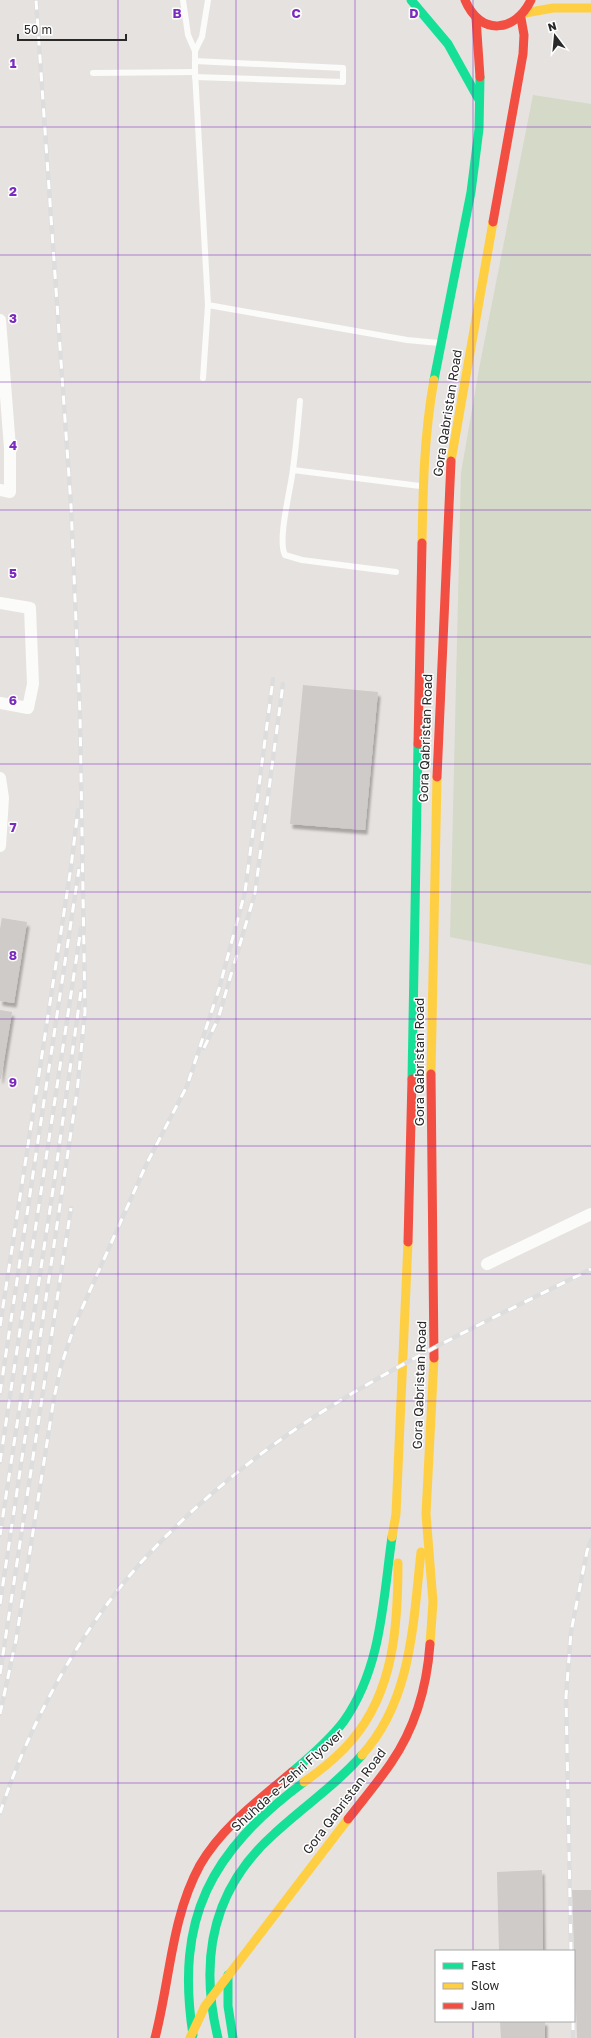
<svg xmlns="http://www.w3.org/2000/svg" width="591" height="2038" viewBox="0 0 591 2038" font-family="'Golos Text',sans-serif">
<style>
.cemetery{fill:#d4d9c8}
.building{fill:#cecbc8;filter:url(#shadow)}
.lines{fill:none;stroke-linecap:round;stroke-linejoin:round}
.lane{stroke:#fbfbfa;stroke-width:6}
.street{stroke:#fbfbfa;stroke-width:12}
.fast{stroke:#16e098;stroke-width:9}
.slow{stroke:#ffcf43;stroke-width:9}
.jam{stroke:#f24e42;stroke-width:9}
.rail-casing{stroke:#ddddde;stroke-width:4.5}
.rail{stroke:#fff;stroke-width:3;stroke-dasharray:9;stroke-linecap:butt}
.grid{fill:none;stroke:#7b2cbf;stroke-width:1;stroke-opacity:0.55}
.labels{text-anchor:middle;stroke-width:3;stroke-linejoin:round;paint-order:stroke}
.street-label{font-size:13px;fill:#292929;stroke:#fff}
.grid-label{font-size:13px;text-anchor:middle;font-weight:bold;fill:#7b2cbf;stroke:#fff;stroke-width:3;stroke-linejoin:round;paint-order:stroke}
</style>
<defs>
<filter id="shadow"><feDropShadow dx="2.5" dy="4.5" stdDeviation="1" flood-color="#0004"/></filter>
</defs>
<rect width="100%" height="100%" fill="#e6e2df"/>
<!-- cemetery -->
<path class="cemetery" d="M 533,95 L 591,104 L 591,965 L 450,937 L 461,473 L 479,369 Z"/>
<!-- building -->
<g class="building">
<path d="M 303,685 L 378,692 L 365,830 L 290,824 Z"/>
<path d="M 2,918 L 27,922 L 14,1003 L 0,1001 L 0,929 Z"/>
<path d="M 0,1010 L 12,1012 L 1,1079 L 0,1079 Z"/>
<path d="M 542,1870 L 543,1951 L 499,1951 L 497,1872 Z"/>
<path d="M 572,1890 L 591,1890 L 591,2038 L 577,2038 Z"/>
<path d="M 500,2021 L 545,2021 L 545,2038 L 501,2038 Z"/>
</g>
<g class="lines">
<!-- lane -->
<g class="lane">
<path d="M 183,0 L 188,35 L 195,51"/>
<path d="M 93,73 L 195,72"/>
<path d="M 195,77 L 343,82 L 343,68 L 195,61"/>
<path d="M 208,305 L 407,340 L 439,343"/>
<path d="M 203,378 L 208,305 L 195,72 L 195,51 L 202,37 L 208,0"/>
<path d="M 300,401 C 298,424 296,447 293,469 C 291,488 277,540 285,555 L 302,560 L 396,572"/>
<path d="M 293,470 L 420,486"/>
</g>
<!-- street -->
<g class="street">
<path d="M 0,320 L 10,448 L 10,492 L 0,490"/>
<path d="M 0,603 L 30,608 L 33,684 L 28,708 L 0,703"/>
<path d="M 0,778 L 3,798 L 0,846"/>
<path d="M 487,1264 L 591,1214"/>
</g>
<!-- fast -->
<g class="fast">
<path d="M 411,0 L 448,44 L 478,98"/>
<path d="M 434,380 L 471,192 L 479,129 L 480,77"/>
<path d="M 412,1079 L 418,744"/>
<path d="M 292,1772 C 310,1757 330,1740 344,1721 C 382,1667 383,1599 392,1537"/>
<path d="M 228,1975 L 228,2006 L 233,2038"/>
<path d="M 193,2035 C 175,1918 210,1852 304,1782"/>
<path d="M 218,2038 C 199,1960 212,1889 274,1834 C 303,1807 336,1785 362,1755"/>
</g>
<!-- slow -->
<g class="slow">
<path d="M 525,13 L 553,8 L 591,8"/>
<path d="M 451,461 L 493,222"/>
<path d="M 422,543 C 423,489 424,434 434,380"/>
<path d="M 431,1074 L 437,777"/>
<path d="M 392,1537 L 396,1514 L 408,1242"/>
<path d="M 430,1644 L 433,1602 L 426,1514 L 434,1358"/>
<path d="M 362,1755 C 412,1700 413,1623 421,1552"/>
<path d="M 304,1782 C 321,1770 338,1757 352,1740 C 394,1691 398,1625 398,1563"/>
<path d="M 190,2038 L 205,2006 L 348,1819"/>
</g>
<!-- jam -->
<g class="jam">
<path d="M 465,0 C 480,36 515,33 531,0"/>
<path d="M 476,18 L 480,77"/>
<path d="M 493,222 L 523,54 L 524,35 L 521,18"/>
<path d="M 418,744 L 422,543"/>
<path d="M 437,777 L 451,461"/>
<path d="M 431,1074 L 434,1358"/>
<path d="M 408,1242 L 412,1079"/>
<path d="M 348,1819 C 362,1801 378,1782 391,1763 C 415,1728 427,1686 430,1644"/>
<path d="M 155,2038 C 170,1981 171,1918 200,1865 C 222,1827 259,1800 292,1772"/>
</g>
<!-- rail casing -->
<g class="rail-casing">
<g id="rail">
<path d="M 204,1048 L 218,1019 L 255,893 L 283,684"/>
<path d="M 0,1326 L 71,867 L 78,810"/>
<path d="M 0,1393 L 79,869"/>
<path d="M 0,1462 L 81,928"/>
<path d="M 0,1535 L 54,1183 L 81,991"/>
<path d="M 0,1604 L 77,1092 L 85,1012 L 80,714 L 71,506 L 36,0"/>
<path d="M 0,1674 L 71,1208"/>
<path d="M 0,1714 L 16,1640 L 54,1398 L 61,1366 L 75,1324 L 146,1165 L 187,1086 L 219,989 L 245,892 L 273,679"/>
<path d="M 0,1813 C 29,1725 76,1637 137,1567 C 191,1506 264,1447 333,1405 C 415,1354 504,1313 591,1269"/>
<path d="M 571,1951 L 566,1697 L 571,1632 L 587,1551 L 591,1540"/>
<path d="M 573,2021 L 573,2038"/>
</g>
</g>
<!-- rail -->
<use href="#rail" class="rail"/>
</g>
<!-- grid -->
<path class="grid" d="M 118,0 L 118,2038M 236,0 L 236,2038M 355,0 L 355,2038M 473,0 L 473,1951M 0,127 L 591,127M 0,255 L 591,255M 0,382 L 591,382M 0,510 L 591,510M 0,637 L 591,637M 0,764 L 591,764M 0,892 L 591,892M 0,1019 L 591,1019M 0,1146 L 591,1146M 0,1274 L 591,1274M 0,1401 L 591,1401M 0,1528 L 591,1528M 0,1656 L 591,1656M 0,1783 L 591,1783M 0,1911 L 591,1911M 473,2021 L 473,2038"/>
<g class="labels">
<!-- street labels -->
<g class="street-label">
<text transform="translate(447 413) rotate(-81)" y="5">Gora Qabristan Road</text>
<text transform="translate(425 738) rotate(-88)" y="5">Gora Qabristan Road</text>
<text transform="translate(419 1062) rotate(-90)" y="5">Gora Qabristan Road</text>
<text transform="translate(419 1385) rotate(-88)" y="5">Gora Qabristan Road</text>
<text transform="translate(287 1780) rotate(-42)" y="5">Shuhda-e-Zehri Flyover</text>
<text transform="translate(344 1801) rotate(-53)" y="5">Gora Qabristan Road</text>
</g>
</g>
<g class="grid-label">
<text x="177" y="18">B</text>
<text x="296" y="18">C</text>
<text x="414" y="18">D</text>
<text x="13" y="68">1</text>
<text x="13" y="196">2</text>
<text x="13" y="323">3</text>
<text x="13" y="450">4</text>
<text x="13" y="578">5</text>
<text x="13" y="705">6</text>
<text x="13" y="832">7</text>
<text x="13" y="960">8</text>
<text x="13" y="1087">9</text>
</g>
<!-- legend -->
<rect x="435" y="1950" width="140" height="72" fill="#ffffff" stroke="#a9a9a9"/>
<rect x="443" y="1963" width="20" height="6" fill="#16e098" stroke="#a9a9a9"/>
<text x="471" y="1970" font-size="12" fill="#292929">Fast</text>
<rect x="443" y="1983" width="20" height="6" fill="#ffcf43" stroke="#a9a9a9"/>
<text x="471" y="1990" font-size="12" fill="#292929">Slow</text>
<rect x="443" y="2003" width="20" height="6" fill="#f24e42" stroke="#a9a9a9"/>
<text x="471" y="2010" font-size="12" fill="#292929">Jam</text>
<!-- north arrow -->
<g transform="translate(555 36) rotate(344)" stroke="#ffffff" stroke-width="3" paint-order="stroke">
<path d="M0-3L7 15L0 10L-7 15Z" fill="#292929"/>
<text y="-6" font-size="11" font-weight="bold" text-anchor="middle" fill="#292929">N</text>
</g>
<!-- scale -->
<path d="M18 34v6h108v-6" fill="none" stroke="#292929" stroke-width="2"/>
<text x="24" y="34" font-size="12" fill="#292929" stroke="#ffffff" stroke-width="3" paint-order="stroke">50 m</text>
</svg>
